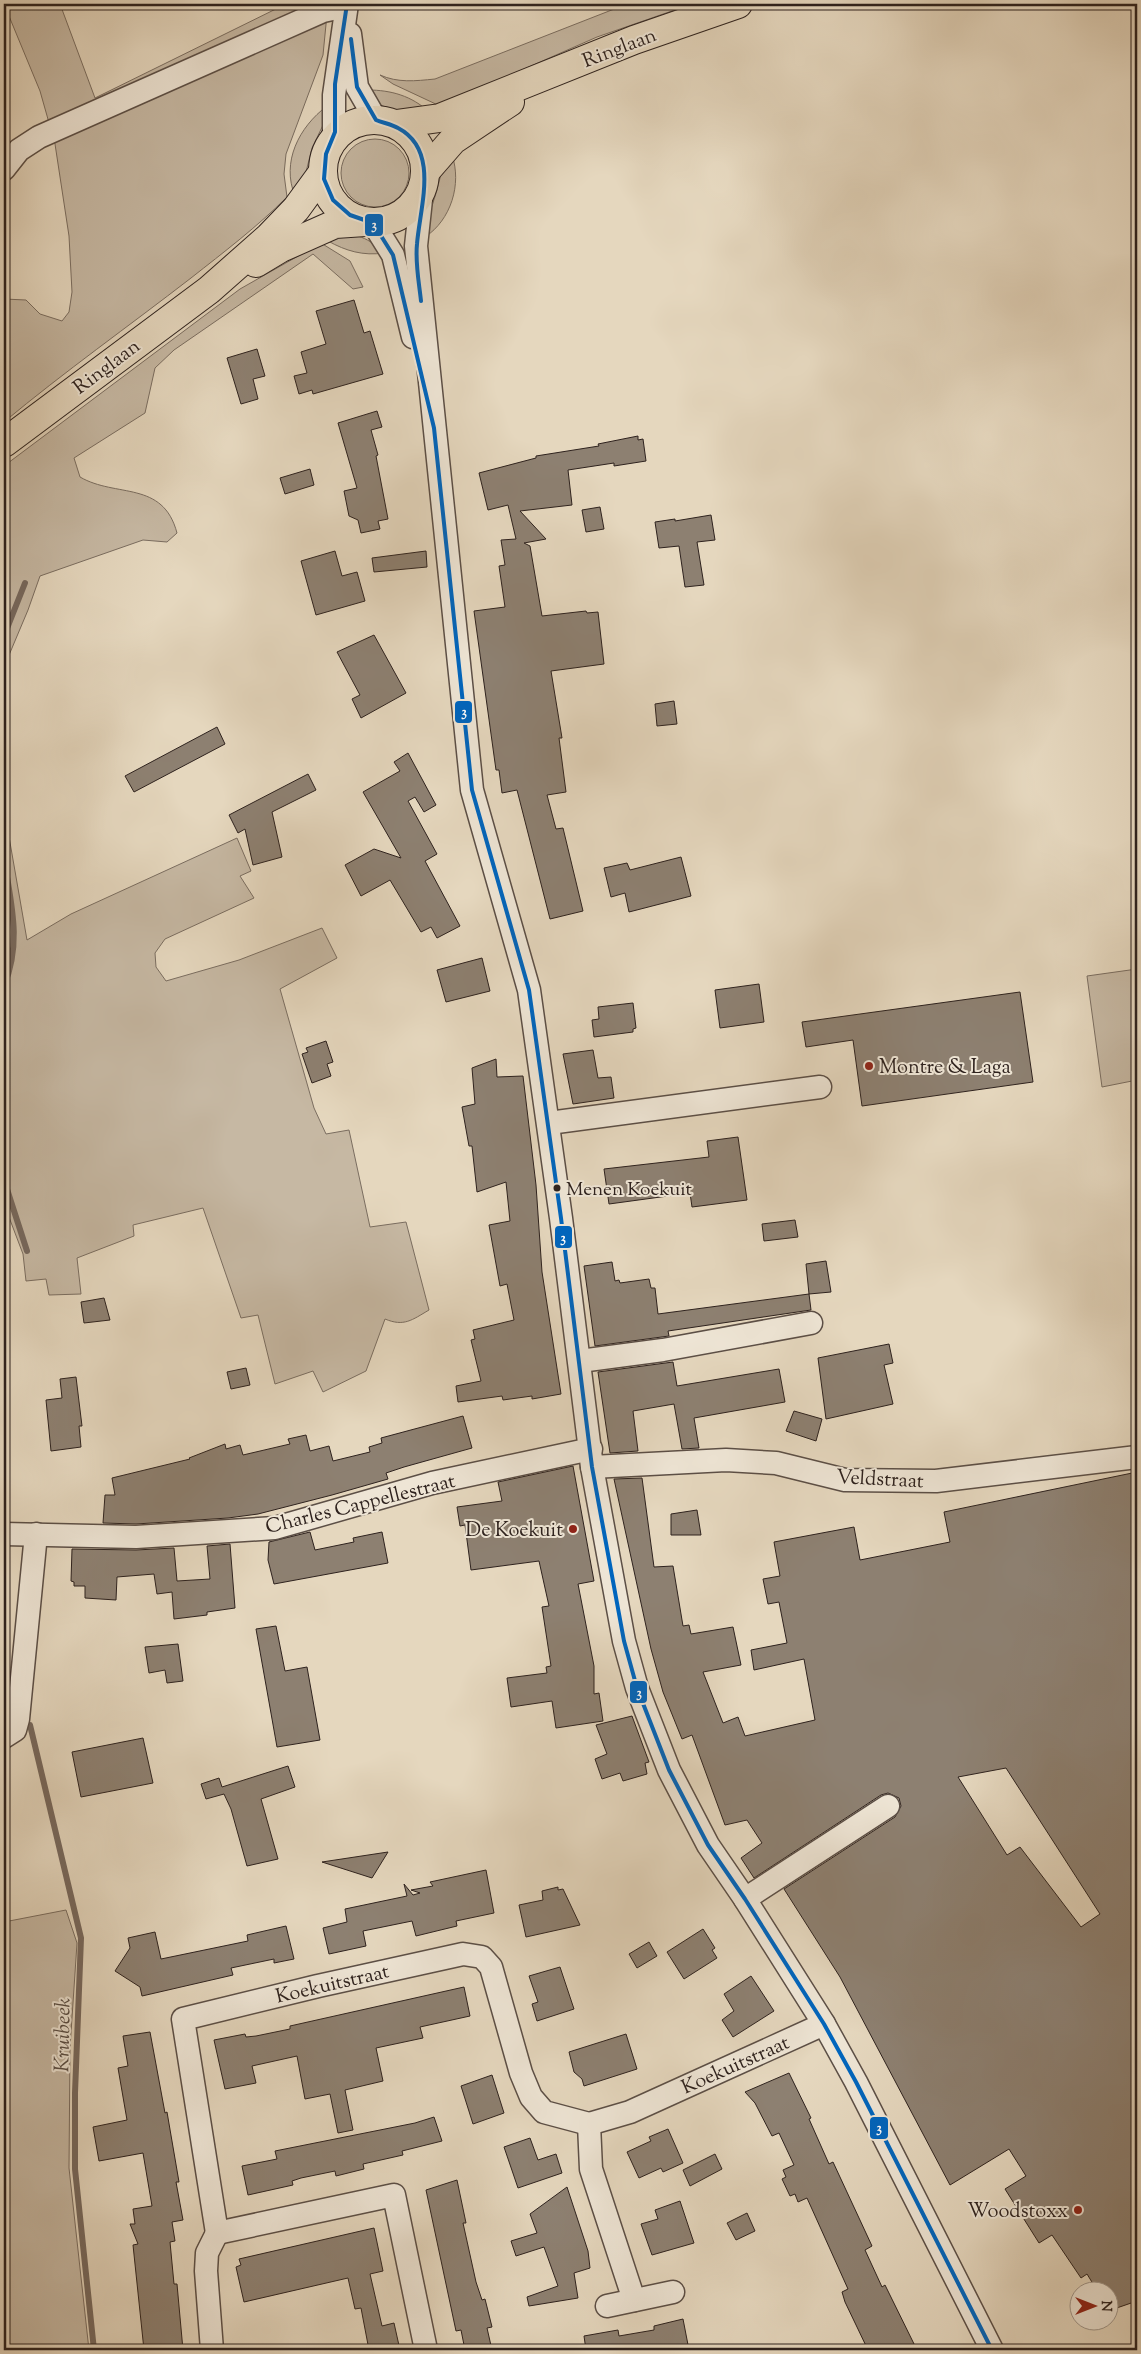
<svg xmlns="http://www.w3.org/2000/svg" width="1141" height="2354" viewBox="0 0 1141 2354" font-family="'Sorts Mill Goudy',serif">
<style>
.green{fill:#c6b8a3;stroke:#7a6d60}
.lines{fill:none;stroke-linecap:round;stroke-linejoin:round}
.stream{stroke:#77695e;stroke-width:6}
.building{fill:#8d8071;stroke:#2e221e;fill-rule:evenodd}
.minor-casing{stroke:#5c4f46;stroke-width:25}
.major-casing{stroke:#2e221e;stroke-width:30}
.minor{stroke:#eee5d5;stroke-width:22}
.major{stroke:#e5d7be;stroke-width:28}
.bus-1-casing{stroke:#eee5d5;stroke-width:8}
.bus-1{stroke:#0065bd;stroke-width:4}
.poi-dot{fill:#8f2418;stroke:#eee5d5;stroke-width:2}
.bus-dot{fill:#2e221e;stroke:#eee5d5;stroke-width:2}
.labels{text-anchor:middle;stroke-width:4;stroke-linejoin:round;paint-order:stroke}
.bus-label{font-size:19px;fill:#2e221e;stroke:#eee5d5;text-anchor:start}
.street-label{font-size:20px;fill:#2e221e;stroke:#eee5d5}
.poi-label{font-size:20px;fill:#2e221e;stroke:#eee5d5;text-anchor:end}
.water-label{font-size:21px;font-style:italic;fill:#584c43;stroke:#eee5d5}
.line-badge{stroke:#eee5d5;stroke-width:2}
.badge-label{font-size:14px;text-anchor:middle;font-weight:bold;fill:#fff}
</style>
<rect width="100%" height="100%" fill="#e5d7be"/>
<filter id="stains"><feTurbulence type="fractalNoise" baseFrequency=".004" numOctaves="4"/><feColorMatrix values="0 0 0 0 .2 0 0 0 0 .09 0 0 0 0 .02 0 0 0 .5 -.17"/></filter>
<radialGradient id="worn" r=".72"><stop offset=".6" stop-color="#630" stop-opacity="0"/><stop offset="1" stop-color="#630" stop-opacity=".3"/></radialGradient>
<!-- green -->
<g class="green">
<path d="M 4,4 L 60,4 L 95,98 L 286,4 L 328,4 L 323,55 L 286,154 L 284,174 L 287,197 C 257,227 224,252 191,278 C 129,326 64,372 4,422 L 4,299 L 26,300 L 40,314 L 62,321 L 69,312 L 72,292 L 69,236 L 55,144 L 40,91 Z"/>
<path d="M 627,4 L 692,4 L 597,37 L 440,106 L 393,84 L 380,75 C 398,83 415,81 435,79 Z"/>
<path d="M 368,90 C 391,90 412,96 429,112 L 408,115 L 380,105 Z"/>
<path d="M 327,106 L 324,123 L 312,148 L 305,176 L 295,196 C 281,162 299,127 327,106 Z"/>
<circle cx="375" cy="173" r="34"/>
<path d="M 452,155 C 462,184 451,220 425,237 C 426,220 432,207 437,190 C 441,175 441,168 452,155 Z"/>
<path d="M 327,232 C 353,234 365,234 384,253 C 363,256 346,251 328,241 Z"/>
<path d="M 321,243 L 350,261 L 363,287 L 353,289 L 313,254 L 174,350 L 155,368 L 145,413 L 74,458 L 80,477 C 116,498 163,480 177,533 L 167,542 L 143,540 L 40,576 L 28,610 L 4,667 L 4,466 L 240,289 Z"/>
<path d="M 4,808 L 27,940 L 71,914 L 237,838 L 251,871 L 240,876 L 254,898 L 165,939 L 155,953 L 156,967 L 166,981 L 239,960 L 322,928 L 337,958 L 280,989 L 314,1108 L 326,1134 L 349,1130 L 370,1227 L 406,1222 L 429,1310 C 412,1320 404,1327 385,1319 L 366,1371 L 323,1392 L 313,1371 L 275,1384 L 258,1315 L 241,1318 L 203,1208 L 133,1225 L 134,1236 L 77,1258 L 81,1294 L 49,1295 L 46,1279 L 26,1281 L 23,1254 L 4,1204 Z"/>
<path d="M 1137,969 L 1137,1080 L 1102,1087 L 1087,976 Z"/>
<path d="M 66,1910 L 77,1943 L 70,2048 L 69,2168 L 89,2350 L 4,2350 L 4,1922 Z"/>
</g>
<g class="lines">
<!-- stream -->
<g class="stream">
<path d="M 4,636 L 25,583"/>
<path d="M 4,859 C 11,904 22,942 4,986"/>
<path d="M 4,1180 L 27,1251"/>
<path d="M 30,1725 L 81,1938 L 75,2093 L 75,2169 L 94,2350"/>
</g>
</g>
<!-- building -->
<g class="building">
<path d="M 354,300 L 364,333 L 370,331 L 383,374 L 313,394 L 312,390 L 299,394 L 294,376 L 307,373 L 301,352 L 326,344 L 316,311 Z"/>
<path d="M 257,349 L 265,376 L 253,379 L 258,399 L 241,404 L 227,358 Z"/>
<path d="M 377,411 L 382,427 L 371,430 L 378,455 L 376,456 L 388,519 L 378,521 L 380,529 L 361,533 L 358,520 L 349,516 L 344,491 L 357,488 L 338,423 Z"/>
<path d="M 638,436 L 638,440 L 643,439 L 646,461 L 614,466 L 614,463 L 568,470 L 572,505 L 520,511 L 546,539 L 524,543 L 530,546 L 542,616 L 586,611 L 587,613 L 598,612 L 604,664 L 551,671 L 562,738 L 559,738 L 566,792 L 547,795 L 556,829 L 563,828 L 583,911 L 550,919 L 517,790 L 502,793 L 499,770 L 496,770 L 474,611 L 505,607 L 499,566 L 505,565 L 501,540 L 516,539 L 508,505 L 488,510 L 479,473 L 536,458 L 536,456 L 599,446 L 598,444 Z"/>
<path d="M 310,469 L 314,485 L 285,494 L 280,478 Z"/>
<path d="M 600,507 L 604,529 L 586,532 L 582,510 Z"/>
<path d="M 711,515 L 715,540 L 697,542 L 704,585 L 685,587 L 679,546 L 659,548 L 655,522 L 675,519 L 675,521 Z"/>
<path d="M 335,551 L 342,576 L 357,572 L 365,601 L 316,615 L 301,561 Z"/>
<path d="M 426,551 L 427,567 L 374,572 L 372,558 Z"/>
<path d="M 374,635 L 406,693 L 361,718 L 352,699 L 360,695 L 337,652 Z"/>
<path d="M 674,701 L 677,724 L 657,726 L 655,704 Z"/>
<path d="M 217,727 L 225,744 L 134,792 L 125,776 Z"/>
<path d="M 408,753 L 436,805 L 424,812 L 415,797 L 408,801 L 437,854 L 425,861 L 460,926 L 437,938 L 431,927 L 421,932 L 390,880 L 361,896 L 345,865 L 374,849 L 401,858 L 363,792 L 400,771 L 394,762 Z"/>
<path d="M 308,774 L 316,790 L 272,812 L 282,857 L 253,865 L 245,829 L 238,833 L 229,815 Z"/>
<path d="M 681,857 L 691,896 L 629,912 L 625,893 L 611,897 L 604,868 L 627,863 L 630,870 Z"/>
<path d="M 482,958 L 490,991 L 446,1002 L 437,970 Z"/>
<path d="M 759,984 L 764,1022 L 720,1028 L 715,990 Z"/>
<path d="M 1020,992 L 1033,1082 L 862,1106 L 853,1040 L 806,1047 L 802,1022 Z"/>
<path d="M 633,1003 L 636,1028 L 633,1029 L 633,1032 L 594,1037 L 592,1020 L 599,1019 L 598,1007 Z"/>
<path d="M 326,1041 L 333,1062 L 327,1064 L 331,1076 L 312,1083 L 302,1054 L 308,1052 L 306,1048 Z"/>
<path d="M 593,1050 L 598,1078 L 611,1077 L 614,1098 L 573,1104 L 563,1054 Z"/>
<path d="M 496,1059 L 497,1077 L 523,1076 L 536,1185 L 542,1272 L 561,1394 L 532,1399 L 532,1396 L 503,1400 L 502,1396 L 458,1402 L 456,1386 L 481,1381 L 471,1340 L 475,1339 L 473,1330 L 514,1320 L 507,1284 L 500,1286 L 489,1225 L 510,1221 L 506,1182 L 477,1192 L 472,1146 L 469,1146 L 462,1107 L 475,1104 L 472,1068 Z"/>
<path d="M 738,1137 L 747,1200 L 692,1207 L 690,1193 L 609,1204 L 604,1169 L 709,1157 L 707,1141 Z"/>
<path d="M 795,1220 L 798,1237 L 764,1241 L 762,1224 Z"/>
<path d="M 826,1261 L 831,1292 L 809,1294 L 806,1264 Z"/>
<path d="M 612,1262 L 615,1281 L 619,1280 L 620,1283 L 649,1279 L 651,1288 L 655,1288 L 658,1314 L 809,1294 L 811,1310 L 668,1331 L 669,1336 L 595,1346 L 584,1266 Z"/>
<path d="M 104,1298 L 110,1320 L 84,1323 L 81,1302 Z"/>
<path d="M 889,1344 L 893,1363 L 884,1365 L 893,1404 L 826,1419 L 818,1358 Z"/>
<path d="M 673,1362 L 677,1386 L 779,1369 L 785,1402 L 694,1418 L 699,1448 L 682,1449 L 674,1404 L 633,1411 L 638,1451 L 610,1453 L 598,1372 Z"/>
<path d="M 246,1368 L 250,1385 L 231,1389 L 227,1372 Z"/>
<path d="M 76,1377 L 82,1426 L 79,1426 L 81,1447 L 51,1451 L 46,1400 L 62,1398 L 60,1379 Z"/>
<path d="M 794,1411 L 822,1419 L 816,1441 L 786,1431 Z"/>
<path d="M 463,1416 L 472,1448 L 404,1467 L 386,1473 L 388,1479 L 332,1495 L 258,1514 L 228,1518 L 136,1524 L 103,1523 L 105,1495 L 115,1495 L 112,1478 L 190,1459 L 189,1458 L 225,1444 L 226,1449 L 240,1445 L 243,1455 L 290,1444 L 288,1439 L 306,1435 L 310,1451 L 329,1446 L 333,1461 L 370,1452 L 369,1447 L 382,1443 L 381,1438 Z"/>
<path d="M 573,1466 L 594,1581 L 578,1584 L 594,1666 L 594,1694 L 599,1693 L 603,1721 L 556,1728 L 552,1701 L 511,1707 L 507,1678 L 547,1673 L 546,1667 L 551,1666 L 542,1607 L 549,1606 L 539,1561 L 471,1570 L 465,1525 L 460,1526 L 457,1507 L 502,1501 L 498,1482 Z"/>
<path d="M 1137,1472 L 1137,2301 L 1108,2311 L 1108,2292 L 1098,2292 L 1087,2274 L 1081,2278 L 1052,2235 L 1039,2243 L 1005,2189 L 1026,2176 L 1009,2149 L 950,2185 L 840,1977 L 784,1889 L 895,1817 L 901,1806 L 899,1798 L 888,1793 L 881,1795 L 754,1878 L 741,1858 L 762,1843 L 747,1820 L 725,1825 L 692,1735 L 682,1739 L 663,1692 L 651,1649 L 614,1479 L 642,1478 L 654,1567 L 673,1566 L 683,1626 L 689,1625 L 691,1634 L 733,1627 L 741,1665 L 703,1672 L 723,1723 L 738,1717 L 745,1736 L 815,1720 L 804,1659 L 754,1670 L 751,1650 L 787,1643 L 779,1602 L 768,1604 L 763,1579 L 780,1576 L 774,1542 L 854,1527 L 860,1560 L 950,1542 L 944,1512 ZM 1006,1768 L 1100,1914 L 1081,1927 L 1020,1847 L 1007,1855 L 958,1777 Z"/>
<path d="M 697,1510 L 701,1535 L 671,1535 L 671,1514 Z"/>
<path d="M 310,1532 L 315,1550 L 354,1542 L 353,1538 L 382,1532 L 388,1563 L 274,1584 L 268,1560 L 269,1542 Z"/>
<path d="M 230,1544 L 235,1608 L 207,1612 L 207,1615 L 174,1619 L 172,1592 L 157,1594 L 154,1574 L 117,1577 L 116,1600 L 85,1598 L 85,1586 L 74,1586 L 74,1582 L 71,1581 L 72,1549 L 136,1550 L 174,1548 L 177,1581 L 210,1579 L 207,1546 Z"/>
<path d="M 276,1626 L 285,1671 L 307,1667 L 320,1740 L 277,1747 L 256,1629 Z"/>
<path d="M 178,1644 L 183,1681 L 167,1683 L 165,1670 L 149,1673 L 145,1647 Z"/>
<path d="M 632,1716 L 649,1762 L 645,1763 L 647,1774 L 623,1781 L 620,1773 L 602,1779 L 595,1759 L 607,1754 L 596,1725 Z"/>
<path d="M 143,1738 L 153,1783 L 81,1797 L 72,1752 Z"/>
<path d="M 288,1766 L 295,1787 L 261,1799 L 278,1859 L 247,1866 L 231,1809 L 224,1794 L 206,1799 L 201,1784 L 219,1778 L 222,1787 Z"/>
<path d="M 388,1852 L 372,1878 L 322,1862 Z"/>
<path d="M 486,1870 L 494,1913 L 456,1921 L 457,1926 L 416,1936 L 412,1921 L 363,1931 L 366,1946 L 329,1954 L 323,1928 L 347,1922 L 345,1909 L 407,1896 L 404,1884 L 413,1895 L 420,1893 L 411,1890 L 433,1886 L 430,1882 Z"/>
<path d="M 558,1887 L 558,1890 L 563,1889 L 580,1925 L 526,1937 L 519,1905 L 543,1900 L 542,1891 Z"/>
<path d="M 286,1926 L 294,1959 L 274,1963 L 274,1959 L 231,1968 L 233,1975 L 142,1996 L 140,1987 L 115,1971 L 130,1948 L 128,1938 L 155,1932 L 161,1959 L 248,1941 L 247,1935 Z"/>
<path d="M 703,1929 L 715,1948 L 712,1950 L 717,1958 L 684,1979 L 667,1952 Z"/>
<path d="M 649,1942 L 657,1956 L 637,1968 L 629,1954 Z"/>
<path d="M 560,1967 L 574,2009 L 537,2021 L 532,2004 L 538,2002 L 529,1976 Z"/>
<path d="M 751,1976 L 774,2011 L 733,2037 L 722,2020 L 734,2011 L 724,1994 Z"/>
<path d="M 464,1987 L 470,2016 L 420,2027 L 423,2038 L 376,2048 L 383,2081 L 345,2090 L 353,2130 L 338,2133 L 330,2094 L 305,2099 L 297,2056 L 252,2066 L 256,2083 L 225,2089 L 214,2040 L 245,2034 L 246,2037 L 256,2036 L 290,2029 L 290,2026 Z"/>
<path d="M 150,2032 L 165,2113 L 167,2112 L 179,2182 L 176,2182 L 183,2220 L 172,2222 L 175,2241 L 170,2242 L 174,2284 L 177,2284 L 183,2350 L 144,2350 L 133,2245 L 138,2244 L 130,2224 L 135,2224 L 133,2209 L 152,2206 L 143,2153 L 99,2161 L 93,2127 L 127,2120 L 118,2068 L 128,2066 L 123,2036 Z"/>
<path d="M 626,2034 L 637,2069 L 584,2086 L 582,2079 L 574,2072 L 569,2052 Z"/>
<path d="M 789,2073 L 811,2118 L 809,2119 L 829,2164 L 833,2162 L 872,2246 L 865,2250 L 882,2287 L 885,2285 L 917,2350 L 868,2350 L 845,2302 L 842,2292 L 848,2289 L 807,2198 L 798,2202 L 795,2194 L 790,2196 L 782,2179 L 786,2177 L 783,2170 L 794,2165 L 779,2133 L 772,2136 L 755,2103 L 745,2092 Z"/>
<path d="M 492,2075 L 504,2113 L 473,2124 L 461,2086 Z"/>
<path d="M 434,2117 L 442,2141 L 402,2151 L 403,2155 L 363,2164 L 364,2169 L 336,2176 L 335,2171 L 301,2178 L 292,2181 L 293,2185 L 248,2195 L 242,2166 L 277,2159 L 275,2151 L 415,2123 Z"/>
<path d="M 668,2129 L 683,2163 L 663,2172 L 661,2168 L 639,2178 L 627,2152 L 651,2141 L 649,2137 Z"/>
<path d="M 530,2138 L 538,2160 L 556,2154 L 562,2173 L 518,2188 L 504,2147 Z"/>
<path d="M 715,2154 L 722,2169 L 690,2186 L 683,2170 Z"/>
<path d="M 457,2180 L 466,2223 L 463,2223 L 476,2282 L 482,2300 L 485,2299 L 492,2327 L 487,2328 L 492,2350 L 465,2350 L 461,2330 L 456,2331 L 426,2190 Z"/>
<path d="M 567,2187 L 588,2251 L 590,2268 L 574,2273 L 578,2298 L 529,2306 L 527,2297 L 558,2286 L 544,2247 L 516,2256 L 511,2241 L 537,2233 L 530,2214 Z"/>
<path d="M 680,2201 L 694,2243 L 652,2255 L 641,2224 L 658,2219 L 655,2210 Z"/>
<path d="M 747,2213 L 755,2231 L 736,2240 L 727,2223 Z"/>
<path d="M 374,2228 L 383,2271 L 370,2274 L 382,2326 L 394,2323 L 400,2350 L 369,2350 L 361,2308 L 355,2309 L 348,2278 L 244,2302 L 236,2267 L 241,2265 L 239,2259 Z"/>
<path d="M 683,2319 L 689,2350 L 586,2350 L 584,2336 L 618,2330 L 619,2336 L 654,2330 L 654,2326 Z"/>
</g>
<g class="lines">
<!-- minor casing -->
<g class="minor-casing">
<g id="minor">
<path d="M 350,34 L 357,87 L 376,120"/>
<path d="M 334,138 L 334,95 L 347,4"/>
<path d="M 4,169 L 19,150 L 39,137 L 323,11 L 346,6"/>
<path d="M 422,190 L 416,246 L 472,790 L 529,990 L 561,1218 L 592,1467 L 624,1641 L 637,1688 L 669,1770 L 708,1845 L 745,1899 L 824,2024 L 856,2082 L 992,2350"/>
<path d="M 373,223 L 393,255 L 413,337"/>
<path d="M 549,1123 L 820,1087"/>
<path d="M 580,1361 L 663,1350 L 811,1323"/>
<path d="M 592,1467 L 726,1460 L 776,1463 L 845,1480 L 936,1481 L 1137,1457"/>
<path d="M 4,1534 L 136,1537 L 275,1528 L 432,1483 L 591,1449"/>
<path d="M 4,1737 L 15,1730 L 18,1719 L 36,1534"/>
<path d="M 745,1899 L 888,1806"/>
<path d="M 589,2124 L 591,2169 L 634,2300"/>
<path d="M 607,2306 L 673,2292"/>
<path d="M 212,2350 L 206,2271 L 207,2253 L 217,2233"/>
<path d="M 426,2350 L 394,2195 L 217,2233 L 183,2019 L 318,1986 L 463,1954 L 482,1957 L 491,1967 L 521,2073 L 531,2097 L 544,2112 L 589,2124 L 630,2112 L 824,2024"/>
</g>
</g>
<!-- major casing -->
<g class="major-casing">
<g id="major">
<circle cx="374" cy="171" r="51"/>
<path d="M 396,124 L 440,118 L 634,40 L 738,4"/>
<path d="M 426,171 L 453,140 L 510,102"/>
<path d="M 256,263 L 281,248 L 335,224 L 365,222"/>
<path d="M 4,443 L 209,290 L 269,237 L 296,209 L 323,172"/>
</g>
</g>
<!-- minor -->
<use href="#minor" class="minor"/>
<!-- major -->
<use href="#major" class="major"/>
<!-- bus-1 casing -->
<g class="bus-1-casing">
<g id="bus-1">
<path d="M 347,4 L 335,84 L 335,132 L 326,154 L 324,179 L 333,200 L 350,215 L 373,223 L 393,255 L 434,428 L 472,790 L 529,990 L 561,1218 L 592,1467 L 624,1641 L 637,1688 L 669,1770 L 708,1845 L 745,1899 L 824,2024 L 856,2082 L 992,2350"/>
<path d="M 351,39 L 357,87 L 376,120 C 383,123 391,124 398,128 C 440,150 420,206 417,244 C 415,263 419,282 421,301"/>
</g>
</g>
<!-- bus-1 -->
<use href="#bus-1" class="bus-1"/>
</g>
<!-- markers -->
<g class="poi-dot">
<circle cx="869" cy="1066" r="5"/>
<circle cx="573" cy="1529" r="5"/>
<circle cx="1078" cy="2210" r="5"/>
</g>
<circle class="bus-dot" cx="557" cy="1188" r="4.5"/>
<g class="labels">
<!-- bus labels -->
<g class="bus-label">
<text x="566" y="1195">Menen Koekuit</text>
</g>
<!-- street labels -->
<g class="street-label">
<text transform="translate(619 47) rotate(-21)" y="7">Ringlaan</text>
<text transform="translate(106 366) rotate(-37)" y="7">Ringlaan</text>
<text transform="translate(880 1478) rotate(3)" y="7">Veldstraat</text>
<text transform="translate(360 1503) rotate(-14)" y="7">Charles Cappellestraat</text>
<text transform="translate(332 1983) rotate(-13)" y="7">Koekuitstraat</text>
<text transform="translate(735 2064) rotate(-24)" y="7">Koekuitstraat</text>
</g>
<!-- poi labels -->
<g class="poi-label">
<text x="879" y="1073" text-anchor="start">Montre &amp; Laga</text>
<text x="563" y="1536">De Koekuit</text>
<text x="1068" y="2217">Woodstoxx</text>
</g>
<!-- water labels -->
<g class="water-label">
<text transform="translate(62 2035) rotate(-89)" y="7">Kruibeek</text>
</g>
</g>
<g class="line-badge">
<rect x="364" y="213" width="20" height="24" rx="5" fill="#0065bd"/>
<rect x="454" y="700" width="19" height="24" rx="5" fill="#0065bd"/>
<rect x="554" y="1225" width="19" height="24" rx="5" fill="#0065bd"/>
<rect x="629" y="1680" width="19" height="24" rx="5" fill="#0065bd"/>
<rect x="869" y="2116" width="20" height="24" rx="5" fill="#0065bd"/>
</g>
<g class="badge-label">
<text x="374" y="229">3</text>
<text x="464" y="716">3</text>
<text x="563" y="1242">3</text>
<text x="639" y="1697">3</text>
<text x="879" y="2132">3</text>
</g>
<!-- margin -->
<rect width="1141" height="2354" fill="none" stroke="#e5d7be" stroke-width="20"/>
<rect x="5" y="5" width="1131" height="2344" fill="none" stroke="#2e221e" stroke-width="2.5"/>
<rect x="10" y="10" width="1121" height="2334" fill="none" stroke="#2e221e"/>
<!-- north arrow -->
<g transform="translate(1094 2306) rotate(90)"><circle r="24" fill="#eee5d5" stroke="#a1978c"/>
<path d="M0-4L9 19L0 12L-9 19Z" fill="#8f2418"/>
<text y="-8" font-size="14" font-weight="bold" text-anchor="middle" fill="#2e221e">N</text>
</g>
<rect width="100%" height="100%" filter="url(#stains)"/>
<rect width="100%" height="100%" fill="url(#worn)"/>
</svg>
